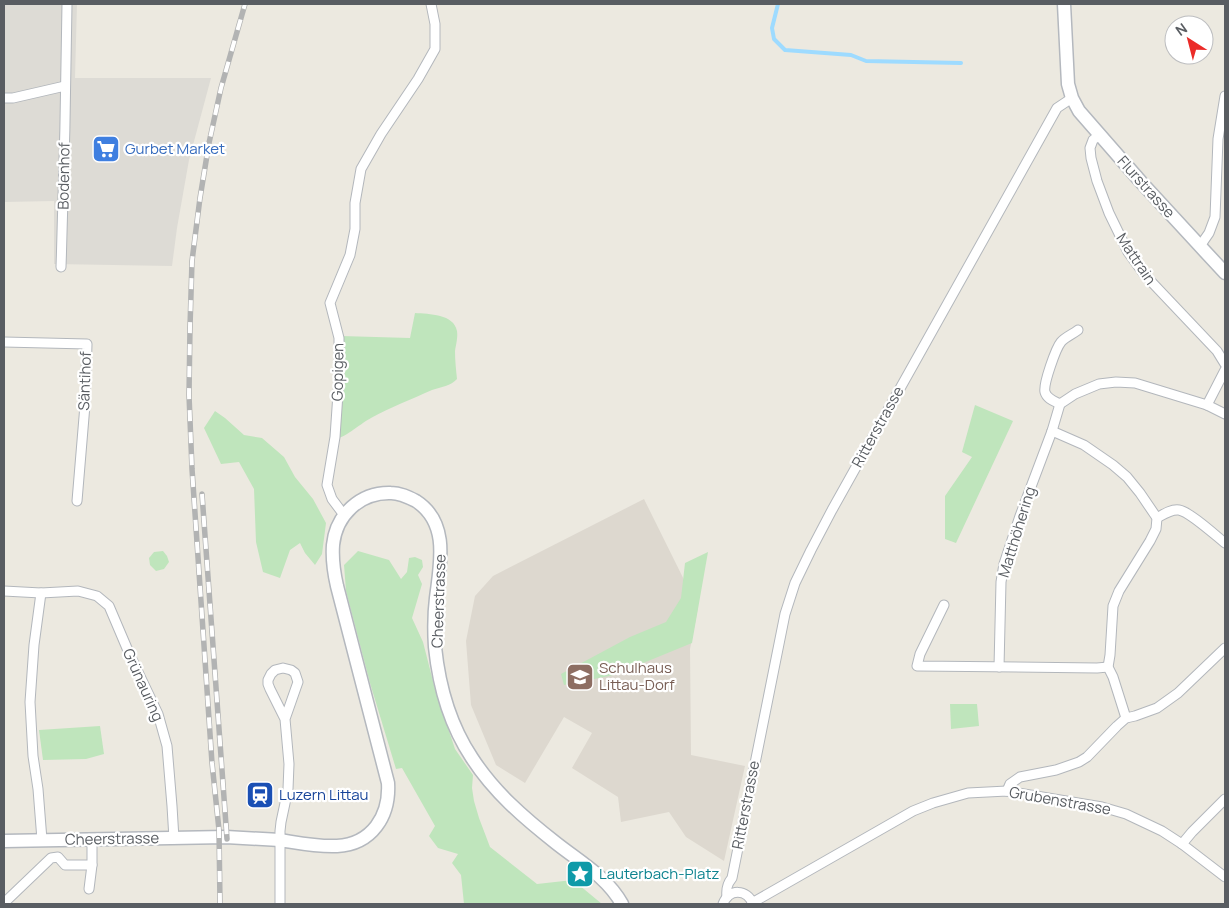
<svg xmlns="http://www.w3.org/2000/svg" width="1229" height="908" viewBox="0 0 1229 908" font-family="Manrope,sans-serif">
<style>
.industrial{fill:#dddbd5}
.education{fill:#ddd8cf}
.green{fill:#bfe5bc}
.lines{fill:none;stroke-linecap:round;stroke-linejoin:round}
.stream{stroke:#9edbff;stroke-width:4}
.street-casing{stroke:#b3b7bc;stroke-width:11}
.secondary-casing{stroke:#b4b8be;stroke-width:15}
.street{stroke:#fff;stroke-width:9}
.secondary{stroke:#fff;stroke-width:12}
.rail-casing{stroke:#b2b3b3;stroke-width:5.5}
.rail{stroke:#fff;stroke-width:4;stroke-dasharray:11;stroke-linecap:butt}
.labels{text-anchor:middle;stroke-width:4.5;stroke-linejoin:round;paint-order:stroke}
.shop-label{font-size:15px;fill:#366cbe;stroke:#fff;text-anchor:start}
.street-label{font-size:15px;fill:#595d62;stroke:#fff}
.education-label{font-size:15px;fill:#785e54;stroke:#fff;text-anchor:start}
.transit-label{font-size:15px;fill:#164399;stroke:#fff;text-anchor:start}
.culture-label{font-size:15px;fill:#0d838f;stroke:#fff;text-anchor:start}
</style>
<rect width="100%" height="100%" fill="#ece9e0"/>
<!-- industrial -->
<path class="industrial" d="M 4,4 L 77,4 L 75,78 L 211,78 L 189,160 L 177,228 L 172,266 L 54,264 L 54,201 L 4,202 Z"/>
<!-- education -->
<path class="education" d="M 644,499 L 698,608 L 690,649 L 691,755 L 745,766 L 724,861 L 686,837 L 669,812 L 621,822 L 618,797 L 572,768 L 592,733 L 564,717 L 525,783 L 496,765 L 471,705 L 466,641 L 475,596 L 493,576 Z"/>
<!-- green -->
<g class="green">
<path d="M 415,313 C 429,314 454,314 457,331 C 458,338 456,344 455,351 C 455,360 456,370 457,379 C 451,386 441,387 432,390 C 412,399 391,407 371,418 C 363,422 344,438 338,438 L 341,336 L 410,338 Z"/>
<path d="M 975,405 L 1013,421 L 956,543 L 945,539 L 945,496 L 972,457 L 962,452 Z"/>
<path d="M 215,411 L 225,418 L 244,435 L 262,438 L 284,457 L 295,477 L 313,499 L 326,523 L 322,554 L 315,565 L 305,553 L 300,543 L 290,550 L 280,578 L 263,572 L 256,542 L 254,489 L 239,462 L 221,464 L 204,428 Z"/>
<path d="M 163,551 L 167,556 L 169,562 L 164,569 L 156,571 L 150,565 L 149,558 L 154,552 Z"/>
<path d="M 358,551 L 389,560 L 401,579 L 407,572 L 409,558 L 415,557 L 422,560 L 423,567 L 418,575 L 422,584 L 412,618 L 423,642 L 435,689 L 455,749 L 473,775 L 472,788 L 474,801 L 479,818 L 490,847 L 537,884 L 573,880 L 602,904 L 464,904 L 461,875 L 452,863 L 458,854 L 438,848 L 429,836 L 435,826 L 402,768 L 396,769 L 370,683 L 346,591 L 344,565 Z"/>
<path d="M 708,552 L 692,643 L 614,675 L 564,685 L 561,674 L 630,637 L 666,622 L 681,598 L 685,563 Z"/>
<path d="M 950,704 L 977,704 L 979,726 L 951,729 Z"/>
<path d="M 100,726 L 104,754 L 86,759 L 43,760 L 39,730 Z"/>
</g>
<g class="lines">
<!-- stream -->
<path class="stream" d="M 778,4 L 772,28 L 774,39 L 785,50 L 851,55 L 866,61 L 961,63"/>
<!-- street casing -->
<g class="street-casing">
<g id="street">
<path d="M 4,98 L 13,98 L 65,86"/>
<path d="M 1099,135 L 1093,140 L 1090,148 L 1091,158 L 1097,181 L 1109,213 L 1128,252 L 1144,274 L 1217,351 L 1225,364"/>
<path d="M 1200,246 L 1209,233 L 1215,217 L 1218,139 L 1225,96"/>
<path d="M 61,267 C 64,179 66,91 67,4"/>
<path d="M 1078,330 C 1073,334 1065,337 1061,342 C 1056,348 1043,384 1045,392 C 1047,399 1054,401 1060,404 L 1075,394 L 1099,384 L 1116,382 L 1135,383 L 1207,405 L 1225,414"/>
<path d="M 4,342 L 87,344 L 85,405 L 77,501"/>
<path d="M 1207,405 L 1225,370"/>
<path d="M 1052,431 L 1084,445 L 1113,465 L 1127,477 L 1140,493 L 1157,518 L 1156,529 L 1150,541 L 1119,591 L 1113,606 L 1110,655 L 1108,667 L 1113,677 L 1126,718"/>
<path d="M 344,515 L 332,499 L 327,485 L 335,437 L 339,379 L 339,338 L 330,303 L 350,255 L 355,229 L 355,203 L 361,169 L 381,134 L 418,79 L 435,49 L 435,24 L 431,4"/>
<path d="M 1157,518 C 1164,514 1171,509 1179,510 C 1190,512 1215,535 1225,543"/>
<path d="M 4,591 L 41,593 L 78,591 L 97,596 L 109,606 L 129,653 L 158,714 L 167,746 L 172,806 L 174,839"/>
<path d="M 41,593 L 34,645 L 30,702 L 33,756 L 38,789 L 42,840"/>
<path d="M 944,605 L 920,654 L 917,666 L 1097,668 L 1108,667"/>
<path d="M 999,667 L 1001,582 L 1004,564 L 1020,516 L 1052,431 L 1060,404"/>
<path d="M 1007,791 L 1010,784 L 1020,777 L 1056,770 L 1079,762 L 1087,757 L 1117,726 L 1126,718 L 1135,716 L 1157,708 L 1178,693 L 1225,648"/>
<path d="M 1182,844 L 1192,832 L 1225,799"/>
<path d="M 89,889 L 92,865 L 92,839"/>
<path d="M 727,897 C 726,889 727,884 732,878 L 785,614 L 795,583 L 811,550 L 832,510 L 1057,108 L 1072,98"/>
<path d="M 4,903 L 51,858 L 58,857 L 65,865 L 92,865"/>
<path d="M 752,903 L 913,811 L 933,803 L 968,793 L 1007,791 L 1102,807 L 1126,814 L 1162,831 L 1182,844 L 1225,877"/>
<path d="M 280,904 L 280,831 L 281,822 L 288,789 L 289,764 L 285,719 L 270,689 L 268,684 L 268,680 L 271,674 L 275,670 L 283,668 L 291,670 L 295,673 L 298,682 L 285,719"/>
<path d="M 723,904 C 729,888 747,889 753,904"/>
</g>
</g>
<!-- secondary casing -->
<g class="secondary-casing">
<g id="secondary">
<path d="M 1064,4 L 1068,84 L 1072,98 L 1079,111 L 1141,182 L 1200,246 L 1225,273"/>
<path d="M 4,841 L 226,837 C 244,838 262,839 280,840 C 299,843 318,847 337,846 C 372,844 390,816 388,783 L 337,586 C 334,573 332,559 333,545 C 336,515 360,492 391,493 C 400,493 408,497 416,501 C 450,523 440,565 436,598 C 434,614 434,631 435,647 C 439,686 450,725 472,758 C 494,792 524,818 556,843 C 580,862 607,877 622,904"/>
</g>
</g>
<!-- street -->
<use href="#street" class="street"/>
<!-- secondary -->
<use href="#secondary" class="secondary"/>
<!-- rail casing -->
<g class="rail-casing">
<g id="rail">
<path d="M 202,494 L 227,839"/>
<path d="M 220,904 L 219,830 L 212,763 L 192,469 L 189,395 L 190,327 L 192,261 L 200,198 L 209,143 L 221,88 L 245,4"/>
</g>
</g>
<!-- rail -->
<use href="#rail" class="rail"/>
</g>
<!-- icons -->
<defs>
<g id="supermarket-square" transform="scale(1.4375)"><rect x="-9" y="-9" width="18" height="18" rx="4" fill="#3f7fe0" stroke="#fff"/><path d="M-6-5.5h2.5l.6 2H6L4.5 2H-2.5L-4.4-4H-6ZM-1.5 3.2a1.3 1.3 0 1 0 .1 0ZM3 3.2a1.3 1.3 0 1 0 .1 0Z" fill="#fff"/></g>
<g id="school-square" transform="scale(1.4375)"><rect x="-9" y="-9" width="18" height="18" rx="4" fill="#8d6e63" stroke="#fff"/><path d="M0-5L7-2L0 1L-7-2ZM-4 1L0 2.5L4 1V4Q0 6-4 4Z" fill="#fff"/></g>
<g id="station-square" transform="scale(1.4375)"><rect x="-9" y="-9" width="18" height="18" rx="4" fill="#1a4fb4" stroke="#fff"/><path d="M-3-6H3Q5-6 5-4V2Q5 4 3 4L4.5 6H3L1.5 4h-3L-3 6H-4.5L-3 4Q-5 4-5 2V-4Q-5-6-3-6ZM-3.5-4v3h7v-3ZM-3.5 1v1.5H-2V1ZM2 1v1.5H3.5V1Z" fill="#fff"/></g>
<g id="sight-square" transform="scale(1.4375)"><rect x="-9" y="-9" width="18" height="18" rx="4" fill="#0f9aa8" stroke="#fff"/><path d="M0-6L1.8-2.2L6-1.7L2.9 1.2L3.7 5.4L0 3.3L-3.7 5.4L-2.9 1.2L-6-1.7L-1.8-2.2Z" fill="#fff"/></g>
</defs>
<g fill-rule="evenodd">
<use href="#supermarket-square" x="106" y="149"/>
<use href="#school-square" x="580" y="677"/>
<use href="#station-square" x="260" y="795"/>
<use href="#sight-square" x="580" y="874"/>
</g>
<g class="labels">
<!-- shop labels -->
<g class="shop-label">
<text x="125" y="154">Gurbet Market</text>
</g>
<!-- street labels -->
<g class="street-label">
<text transform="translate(64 176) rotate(-89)" y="5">Bodenhof</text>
<text transform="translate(1146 187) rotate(48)" y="5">Flurstrasse</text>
<text transform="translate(1136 259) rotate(56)" y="5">Mattrain</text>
<text transform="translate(338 372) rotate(-89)" y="5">Gopigen</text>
<text transform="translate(85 381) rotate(-88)" y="5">Säntihof</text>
<text transform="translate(878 427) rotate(-61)" y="5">Ritterstrasse</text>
<text transform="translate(1017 532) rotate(-73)" y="5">Matthöhering</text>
<text transform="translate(439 601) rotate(-88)" y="5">Cheerstrasse</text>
<text transform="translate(143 685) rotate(66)" y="5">Grünauring</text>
<text transform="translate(1060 801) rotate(10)" y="5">Grubenstrasse</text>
<text transform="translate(746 805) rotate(-79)" y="5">Ritterstrasse</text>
<text transform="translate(112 839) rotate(-1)" y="5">Cheerstrasse</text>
</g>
<!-- education labels -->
<g class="education-label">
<text x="599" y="673">Schulhaus<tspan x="599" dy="17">Littau-Dorf</tspan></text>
</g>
<!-- transit labels -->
<g class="transit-label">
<text x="279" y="800">Luzern Littau</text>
</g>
<!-- culture labels -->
<g class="culture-label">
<text x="599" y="879">Lauterbach-Platz</text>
</g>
</g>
<!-- border -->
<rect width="1229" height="908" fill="none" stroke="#595d62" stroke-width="10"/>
<!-- north arrow -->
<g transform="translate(1189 40) rotate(324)"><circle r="24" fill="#ffffff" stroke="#bdbec0"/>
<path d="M0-4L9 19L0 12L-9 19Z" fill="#eb2b28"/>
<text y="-8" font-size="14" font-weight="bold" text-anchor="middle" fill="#595d62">N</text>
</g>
</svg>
